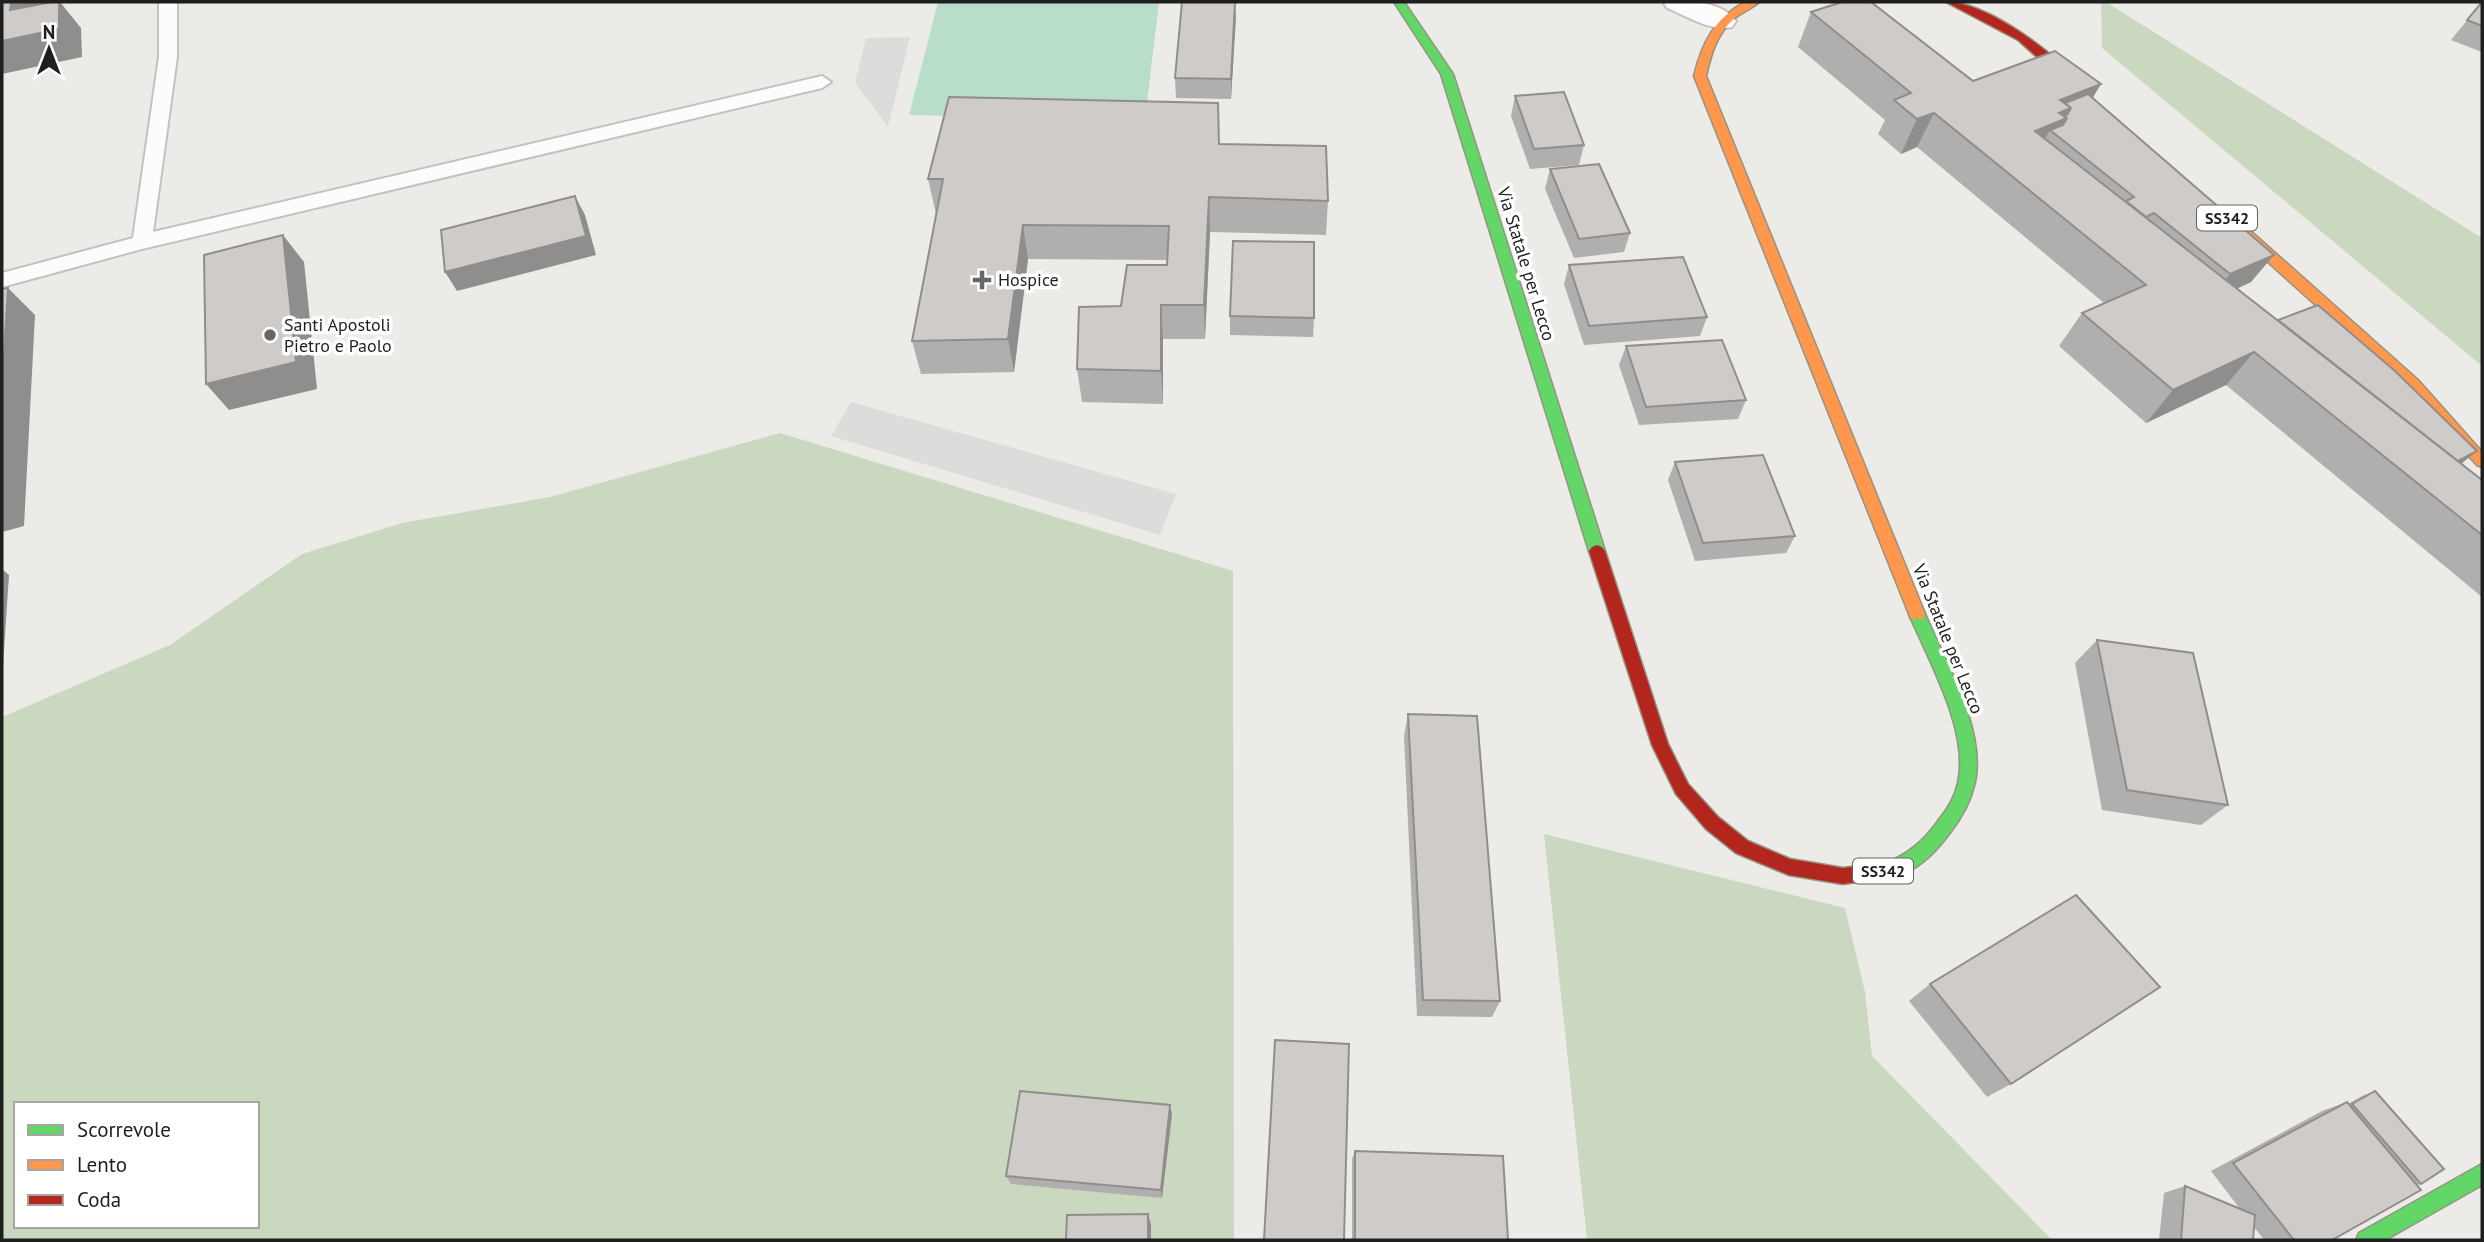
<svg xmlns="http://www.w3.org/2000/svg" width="2484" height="1242" viewBox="0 0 2484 1242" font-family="'PT Sans',sans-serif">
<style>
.forest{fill:#cbd8c0;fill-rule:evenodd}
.pitch{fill:#b8deca}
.parking{fill:#dddcdb}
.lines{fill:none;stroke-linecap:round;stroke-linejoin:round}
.lane-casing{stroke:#c3c2c0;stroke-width:4}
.street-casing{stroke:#c3c2c0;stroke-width:4}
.fast-casing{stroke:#959482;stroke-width:3}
.slow-casing{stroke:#959482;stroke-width:3}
.jam-casing{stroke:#959482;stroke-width:3}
.lane{fill:#fcfcfc;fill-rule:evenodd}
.street{fill:#fcfcfc;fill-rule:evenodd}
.fast{fill:#63d668;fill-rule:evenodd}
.slow{fill:#ff974d;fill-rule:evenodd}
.jam{fill:#b3261e;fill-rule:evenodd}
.wall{fill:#b1afad}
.shaded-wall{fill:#908e8d}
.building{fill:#cecbc9;stroke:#908e8d;stroke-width:2}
.poi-dot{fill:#676665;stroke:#fff;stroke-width:2.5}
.labels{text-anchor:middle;stroke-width:7;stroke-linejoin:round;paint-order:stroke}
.shield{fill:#fff;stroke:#626262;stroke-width:2}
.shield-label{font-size:16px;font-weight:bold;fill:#1f1f1f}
.street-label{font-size:18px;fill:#1f1f1f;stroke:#fff}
.poi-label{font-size:18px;fill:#1f1f1f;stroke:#fff;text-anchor:start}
</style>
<rect width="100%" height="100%" fill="#edebe8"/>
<!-- forest -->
<g class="forest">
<path d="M 2101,2 L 2106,2 L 2482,238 L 2482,366 L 2102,48 Z"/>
<path d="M 780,433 L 1233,571 L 1234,1240 L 2,1240 L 2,717 L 170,645 L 302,554 L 402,523 L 550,497 ZM 16,1104 L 257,1104 L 257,1226 L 16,1226 Z"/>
<path d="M 1544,834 L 1845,908 L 1865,992 L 1872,1056 L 2052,1240 L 1587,1240 Z"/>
</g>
<!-- pitch -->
<path class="pitch" d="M 938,2 L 1159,2 L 1145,120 L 909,115 Z"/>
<!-- parking -->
<g class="parking">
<path d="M 910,37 L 888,127 L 855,83 L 866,38 Z"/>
<path d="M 851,402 L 1176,494 L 1160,535 L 831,436 Z"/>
</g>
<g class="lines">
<!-- lane casing -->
<g class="lane-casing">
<path id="lane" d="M 159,2 L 177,2 L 177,57 L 153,232 L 822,76 L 831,82 L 822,88 L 142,249 L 2,287 L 2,273 L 133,238 L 159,57 Z"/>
</g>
<!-- street casing -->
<g class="street-casing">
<path id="street" d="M 1663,2 C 1686,1 1721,0 1736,21 L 1732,27 C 1711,32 1687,16 1667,8 Z"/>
</g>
<!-- fast casing -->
<g class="fast-casing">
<g id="fast">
<path d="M 1394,2 L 1404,2 L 1453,74 L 1605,551 L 1602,555 L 1592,555 L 1589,551 L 1441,74 Z"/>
<path d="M 1917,607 L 1923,609 L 1925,614 C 1945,660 1986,730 1975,782 C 1971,801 1961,819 1949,834 C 1933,855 1916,872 1890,878 L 1884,876 L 1881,870 L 1884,864 C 1907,855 1923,842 1938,821 C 1947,810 1955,798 1958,783 C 1970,732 1929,661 1909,614 L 1911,609 Z"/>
<path d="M 2482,1164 L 2482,1185 L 2385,1240 L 2356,1240 L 2359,1233 Z"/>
</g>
</g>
<!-- slow casing -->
<g class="slow-casing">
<g id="slow">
<path d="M 1745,2 L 1759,2 C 1752,8 1743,12 1736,17 C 1717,32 1711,54 1706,76 L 1925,614 L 1923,619 L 1911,619 L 1909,614 L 1694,76 C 1702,43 1715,18 1745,2 Z"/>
<path d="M 2232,218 L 2237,219 L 2418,380 L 2482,452 L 2482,467 L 2477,465 L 2408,388 L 2227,225 L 2227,219 Z"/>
</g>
</g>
<!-- jam casing -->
<g class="jam-casing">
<g id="jam">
<path d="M 1946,2 C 1989,2 2060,57 2087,90 L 2085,93 L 2077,93 L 2018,40 Z"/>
<path d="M 1597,545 L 1602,547 L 1605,551 L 1668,744 L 1688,784 L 1718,817 L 1748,841 L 1790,859 L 1843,868 L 1890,862 L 1896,864 L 1899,870 L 1896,876 L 1843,884 L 1789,875 L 1736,853 L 1706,829 L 1676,794 L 1652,745 L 1589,551 L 1592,547 Z"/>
</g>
</g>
<!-- lane -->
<use href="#lane" class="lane"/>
<!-- street -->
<use href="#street" class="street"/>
<!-- fast -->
<use href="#fast" class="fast"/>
<!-- slow -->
<use href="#slow" class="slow"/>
<!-- jam -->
<use href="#jam" class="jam"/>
</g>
<!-- wall -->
<g class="wall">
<path d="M 1235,2 L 1231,99 L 1176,98 L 1175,78 Z"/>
<path d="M 2482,2 L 2482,52 L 2451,40 Z"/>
<path d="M 1811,12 L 1973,81 L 2093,98 L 2251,282 L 2237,289 L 2482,480 L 2482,597 L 2226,385 L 2146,423 L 2059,346 L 2082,313 L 2104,303 L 1917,147 L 1901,154 L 1878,134 L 1885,120 L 1798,47 Z"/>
<path d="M 1515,96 L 1584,145 L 1579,165 L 1530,169 L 1511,116 Z"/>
<path d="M 1219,144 L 1328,201 L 1326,235 L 1210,232 L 1205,339 L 1163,339 L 1163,404 L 1082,402 L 1077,369 L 1121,306 L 1167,265 L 1167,260 L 1028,259 L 1014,372 L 921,374 L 912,341 L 937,214 L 936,214 L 928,179 Z"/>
<path d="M 1550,169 L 1630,233 L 1624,252 L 1574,258 L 1545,189 Z"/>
<path d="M 1569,265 L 1707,317 L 1700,336 L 1584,345 L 1564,284 Z"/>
<path d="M 1230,316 L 1314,318 L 1313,337 L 1230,335 Z"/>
<path d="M 1626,346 L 1746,400 L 1738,419 L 1639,425 L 1619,365 Z"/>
<path d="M 1675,462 L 1795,536 L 1786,553 L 1695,561 L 1668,480 Z"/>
<path d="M 2097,640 L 2228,805 L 2201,825 L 2102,810 L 2075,663 Z"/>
<path d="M 1408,714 L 1500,1001 L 1492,1017 L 1417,1016 L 1404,736 Z"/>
<path d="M 1930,984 L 2011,1084 L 1987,1097 L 1909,1001 Z"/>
<path d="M 2375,1091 L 2421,1184 L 2416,1185 L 2332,1240 L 2264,1240 L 2254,1227 L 2253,1240 L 2159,1240 L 2164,1193 L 2185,1186 L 2240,1209 L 2211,1171 L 2322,1111 L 2347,1102 L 2348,1104 L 2362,1096 Z"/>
<path d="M 1170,1105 L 1172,1114 L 1162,1198 L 1011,1184 L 1006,1176 Z"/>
<path d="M 1355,1151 L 1508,1240 L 1352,1240 L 1352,1159 Z"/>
</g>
<!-- shaded-wall -->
<g class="shaded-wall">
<path d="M 11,2 L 38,2 L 34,34 L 60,2 L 81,28 L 82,57 L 2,74 L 2,41 Z"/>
<path d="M 1235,2 L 1236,18 L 1231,99 L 1231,79 Z"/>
<path d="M 2101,84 L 2080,119 L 2050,130 L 2034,158 L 2035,131 L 2060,100 Z"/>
<path d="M 1934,113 L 1917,147 L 1901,154 L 1917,119 Z"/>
<path d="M 575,196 L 585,215 L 596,255 L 457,291 L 445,272 Z"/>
<path d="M 1209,197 L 1210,232 L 1205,339 L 1204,305 Z"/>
<path d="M 1023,225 L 1028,259 L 1014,372 L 1008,339 Z"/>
<path d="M 283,235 L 304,262 L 317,389 L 229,410 L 206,384 Z"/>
<path d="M 2274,255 L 2251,282 L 2209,301 L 2230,274 Z"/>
<path d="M 8,288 L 35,315 L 24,526 L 2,532 L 2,386 Z"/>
<path d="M 1161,305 L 1163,339 L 1163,404 L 1161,371 Z"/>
<path d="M 2254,352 L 2226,385 L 2146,423 L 2173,390 Z"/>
<path d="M 2477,451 L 2456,468 L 2452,465 Z"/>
<path d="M 2,569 L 9,575 L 2,681 Z"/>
<path d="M 1170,1105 L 1172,1114 L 1162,1198 L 1161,1190 Z"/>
<path d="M 1148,1214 L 1151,1224 L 1151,1240 L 1148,1240 Z"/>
</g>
<!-- building -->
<g class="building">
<path d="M 2,2 L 11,2 L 10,10 L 52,2 L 59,2 L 59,29 L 2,41 Z"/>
<path d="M 1182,2 L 1235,2 L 1231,79 L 1175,78 Z"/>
<path d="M 1842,2 L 1871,2 L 1973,81 L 2055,51 L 2101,84 L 2060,100 L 2071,108 L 2059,113 L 2067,118 L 2035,131 L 2482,480 L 2482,535 L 2254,352 L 2173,390 L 2082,313 L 2146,285 L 1934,113 L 1917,119 L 1894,100 L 1911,93 L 1811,12 Z"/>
<path d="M 2482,2 L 2482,26 L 2467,20 Z"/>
<path d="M 1564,92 L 1584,145 L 1534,149 L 1515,96 Z"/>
<path d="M 2088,94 L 2274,255 L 2230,274 L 2154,213 L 2146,217 L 2126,201 L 2134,197 L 2050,130 L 2063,125 L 2067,118 L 2064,116 L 2067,115 L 2071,108 L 2065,103 Z"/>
<path d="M 949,97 L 1218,103 L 1219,144 L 1326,146 L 1328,201 L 1209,197 L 1204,305 L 1161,305 L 1161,371 L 1077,369 L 1079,307 L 1121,306 L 1127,265 L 1167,265 L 1169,226 L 1023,225 L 1008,339 L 912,341 L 943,179 L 928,179 Z"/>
<path d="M 1599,164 L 1630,233 L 1579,239 L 1550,169 Z"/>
<path d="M 575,196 L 586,236 L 445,272 L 441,230 Z"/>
<path d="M 283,235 L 296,362 L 206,384 L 204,255 Z"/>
<path d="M 1233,241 L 1314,242 L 1314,318 L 1230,316 Z"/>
<path d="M 1683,257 L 1707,317 L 1589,326 L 1569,265 Z"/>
<path d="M 8,288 L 2,386 L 2,289 Z"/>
<path d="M 2318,305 L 2395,371 L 2477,451 L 2458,461 L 2278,320 Z"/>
<path d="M 1722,340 L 1746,400 L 1646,407 L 1626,346 Z"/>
<path d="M 1763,455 L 1795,536 L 1703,543 L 1675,462 Z"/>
<path d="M 2097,640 L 2193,653 L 2228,805 L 2127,790 Z"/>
<path d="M 1408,714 L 1477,716 L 1500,1001 L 1423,1000 Z"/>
<path d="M 2076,895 L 2160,987 L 2011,1084 L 1930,984 Z"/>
<path d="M 1275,1040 L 1349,1044 L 1344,1240 L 1264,1240 Z"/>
<path d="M 1020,1091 L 1170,1105 L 1161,1190 L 1006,1176 Z"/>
<path d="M 2375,1091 L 2444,1169 L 2421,1184 L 2352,1104 Z"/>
<path d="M 2347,1102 L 2421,1190 L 2332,1240 L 2294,1240 L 2233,1163 Z"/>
<path d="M 1355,1151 L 1503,1156 L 1508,1240 L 1355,1240 Z"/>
<path d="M 2185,1186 L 2255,1215 L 2253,1240 L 2181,1240 Z"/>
<path d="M 1148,1214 L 1148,1240 L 1066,1240 L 1067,1215 Z"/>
</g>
<!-- markers -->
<g class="poi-dot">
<path d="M978.5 269.5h7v7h7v7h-7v7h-7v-7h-7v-7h7z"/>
<circle cx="270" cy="335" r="7"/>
</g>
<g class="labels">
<!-- shield labels -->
<g class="shield">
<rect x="2197" y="205.5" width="60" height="25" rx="5"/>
<rect x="1853" y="858.5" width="60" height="25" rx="5"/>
</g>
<g class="shield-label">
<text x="2227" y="224">SS342</text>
<text x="1883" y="877">SS342</text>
</g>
<!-- street labels -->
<g class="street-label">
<text transform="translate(1526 264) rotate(73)" y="6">Via Statale per Lecco</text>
<text transform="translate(1948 639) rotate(68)" y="6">Via Statale per Lecco</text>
</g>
<!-- poi labels -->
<g class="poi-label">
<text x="998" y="286">Hospice</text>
<text x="284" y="331">Santi Apostoli<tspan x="284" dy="21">Pietro e Paolo</tspan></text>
</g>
</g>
<!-- border -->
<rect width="2484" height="1242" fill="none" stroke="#1f1f1f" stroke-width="7"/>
<!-- legend -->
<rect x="14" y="1102" width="245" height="126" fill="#ffffff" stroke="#a5a5a5" stroke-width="2"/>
<rect x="28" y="1125" width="35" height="10" fill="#63d668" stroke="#a5a5a5" stroke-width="2"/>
<text x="77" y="1137" font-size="21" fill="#1f1f1f">Scorrevole</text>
<rect x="28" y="1160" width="35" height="10" fill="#ff974d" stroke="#a5a5a5" stroke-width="2"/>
<text x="77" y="1172" font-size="21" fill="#1f1f1f">Lento</text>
<rect x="28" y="1195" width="35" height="10" fill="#b3261e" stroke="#a5a5a5" stroke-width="2"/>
<text x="77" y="1207" font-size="21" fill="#1f1f1f">Coda</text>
<!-- north arrow -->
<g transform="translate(49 49)" stroke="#ffffff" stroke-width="5" paint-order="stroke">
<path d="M0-5L12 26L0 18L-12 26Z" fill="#1f1f1f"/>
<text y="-10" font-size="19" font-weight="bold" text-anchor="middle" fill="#1f1f1f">N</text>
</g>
</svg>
